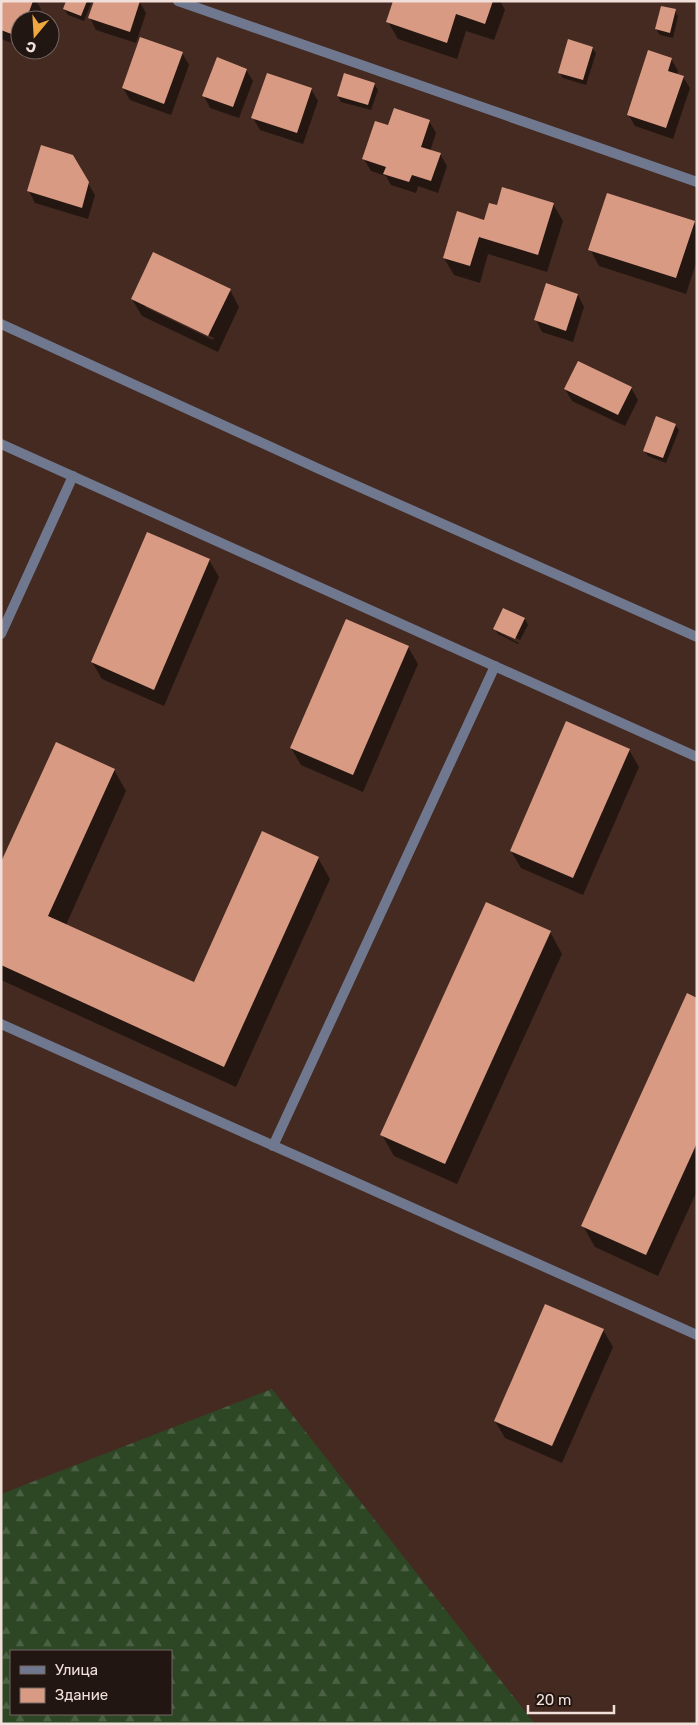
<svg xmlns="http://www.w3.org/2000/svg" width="698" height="1725" viewBox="0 0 698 1725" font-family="Rubik,sans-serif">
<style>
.forest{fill:url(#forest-firs);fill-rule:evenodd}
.shadow{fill:#0007;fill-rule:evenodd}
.building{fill:#d89a83}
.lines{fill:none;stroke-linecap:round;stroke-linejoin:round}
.minor{stroke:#6f788f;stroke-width:10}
</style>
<defs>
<pattern id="forest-firs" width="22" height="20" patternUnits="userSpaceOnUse" patternTransform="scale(1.25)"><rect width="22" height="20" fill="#2d4725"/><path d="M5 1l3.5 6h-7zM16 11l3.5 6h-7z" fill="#4c6144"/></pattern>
</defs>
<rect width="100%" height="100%" fill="#442a21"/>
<!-- forest -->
<path class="forest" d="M 272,1389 L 535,1724 L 1,1724 L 1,1494 ZM 11,1651 L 171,1651 L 171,1714 L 11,1714 Z"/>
<!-- shadow -->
<g class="shadow">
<path d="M 1,1 L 36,1 L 41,9 L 36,20 L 20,20 L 20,46 L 1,39 Z"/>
<path d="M 67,1 L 92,1 L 84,21 L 68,15 L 64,9 Z"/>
<path d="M 139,1 L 146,13 L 136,43 L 96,30 L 90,18 Z"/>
<path d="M 395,1 L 500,1 L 505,10 L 494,40 L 466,31 L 457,59 L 398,39 L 388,22 Z"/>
<path d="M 675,11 L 678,16 L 673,38 L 660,35 L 656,29 Z"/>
<path d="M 592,48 L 596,53 L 586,85 L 563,78 L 559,72 Z"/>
<path d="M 182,53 L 189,65 L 171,115 L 130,100 L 123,88 Z"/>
<path d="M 671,59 L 678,71 L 677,75 L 683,77 L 690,88 L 673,139 L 635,126 L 628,114 Z"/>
<path d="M 246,70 L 253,81 L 239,118 L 210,108 L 204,96 Z"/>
<path d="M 374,84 L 378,90 L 371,110 L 341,102 L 338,96 Z"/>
<path d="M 311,89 L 318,101 L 303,144 L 260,130 L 253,118 Z"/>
<path d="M 429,121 L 436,133 L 430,151 L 440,154 L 447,166 L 438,193 L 418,186 L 416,193 L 391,185 L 386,176 L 371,171 L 364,159 L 389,127 Z"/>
<path d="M 72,156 L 95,195 L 88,219 L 35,203 L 29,191 Z"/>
<path d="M 553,204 L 563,221 L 547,272 L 488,254 L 480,283 L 454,275 L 444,258 L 485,221 L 498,207 Z"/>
<path d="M 694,223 L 697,228 L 697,260 L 686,294 L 599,266 L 590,249 Z"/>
<path d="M 230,290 L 239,307 L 218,352 L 142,316 L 132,299 ZM 145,304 L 214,338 L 213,340 L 145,307 Z"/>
<path d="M 578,295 L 584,307 L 573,342 L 542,332 L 536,320 Z"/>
<path d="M 631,388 L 638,400 L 625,426 L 572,401 L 565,389 Z"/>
<path d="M 675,425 L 679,430 L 666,463 L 648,456 L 645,451 Z"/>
<path d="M 148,534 L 209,560 L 219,577 L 164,706 L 102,679 L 92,662 Z"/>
<path d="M 504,609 L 525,619 L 528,625 L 520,640 L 498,629 L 498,632 L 519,643 L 518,644 L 498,634 L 495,629 Z"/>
<path d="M 408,647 L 418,664 L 363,792 L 301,765 L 291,748 Z"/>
<path d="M 629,750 L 639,767 L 583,895 L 521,868 L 511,851 Z"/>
<path d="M 114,770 L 126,791 L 66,925 L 194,983 L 318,858 L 330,879 L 236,1087 L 1,980 L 1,865 Z"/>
<path d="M 550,932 L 562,954 L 457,1184 L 394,1156 L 382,1135 Z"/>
<path d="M 697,999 L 697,1191 L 658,1276 L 595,1247 L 583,1226 Z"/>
<path d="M 603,1330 L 613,1347 L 562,1463 L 505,1438 L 495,1421 Z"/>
</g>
<!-- building -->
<g class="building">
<path d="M 1,1 L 33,1 L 26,20 L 20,20 L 19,37 L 1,30 Z"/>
<path d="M 66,1 L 87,1 L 81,16 L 63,9 Z"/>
<path d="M 94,1 L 140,1 L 130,32 L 88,18 Z"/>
<path d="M 393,1 L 493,1 L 485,24 L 456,14 L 447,43 L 386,22 Z"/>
<path d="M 661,6 L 676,9 L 670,33 L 655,29 Z"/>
<path d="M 140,37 L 183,52 L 164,104 L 122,88 Z"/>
<path d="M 568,39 L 593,47 L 583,80 L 558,73 Z"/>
<path d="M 648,50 L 672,58 L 668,71 L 684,76 L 666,128 L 627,115 Z"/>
<path d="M 217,57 L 247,69 L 233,107 L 202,96 Z"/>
<path d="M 267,73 L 312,88 L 297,133 L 251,118 Z"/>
<path d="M 344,73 L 375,83 L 368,105 L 337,96 Z"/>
<path d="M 394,108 L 430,120 L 421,147 L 441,153 L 431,181 L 412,175 L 409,182 L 383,174 L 386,167 L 362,159 L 375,121 L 388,125 Z"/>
<path d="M 41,145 L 73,155 L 89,182 L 82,208 L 27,191 Z"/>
<path d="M 502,187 L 554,203 L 538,255 L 479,237 L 470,266 L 443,258 L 457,211 L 484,220 L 489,203 L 497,205 Z"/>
<path d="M 607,193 L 695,221 L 676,278 L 588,250 Z"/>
<path d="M 153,252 L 231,289 L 208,336 L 131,299 Z"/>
<path d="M 546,283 L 578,294 L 566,331 L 534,320 Z"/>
<path d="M 578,361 L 632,387 L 618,415 L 564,389 Z"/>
<path d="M 656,416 L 676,424 L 663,458 L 643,451 Z"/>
<path d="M 147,532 L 210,559 L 154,690 L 91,662 Z"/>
<path d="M 503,608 L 525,618 L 515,639 L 493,629 Z"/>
<path d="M 346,619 L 409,646 L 353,775 L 290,748 Z"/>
<path d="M 566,721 L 630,749 L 573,878 L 510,851 Z"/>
<path d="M 56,742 L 115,769 L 48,916 L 194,982 L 262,831 L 319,857 L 224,1067 L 1,965 L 1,862 Z"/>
<path d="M 486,902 L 551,931 L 445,1164 L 380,1135 Z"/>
<path d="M 687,993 L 697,998 L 697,1143 L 646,1255 L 581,1226 Z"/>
<path d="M 545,1304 L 604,1329 L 552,1446 L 494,1421 Z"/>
</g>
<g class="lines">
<!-- minor -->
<g class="minor">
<path d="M 178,1 L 697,182"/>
<path d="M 1,324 L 319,469 L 697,637"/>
<path d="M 1,444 L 697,757"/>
<path d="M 1,634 L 73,476"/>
<path d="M 1,1024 L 697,1335"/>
<path d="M 273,1146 L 495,666"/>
</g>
</g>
<!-- border -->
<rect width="698" height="1725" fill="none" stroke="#f1e0da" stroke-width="5"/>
<!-- legend -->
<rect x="10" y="1650" width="162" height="65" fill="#221612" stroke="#756762"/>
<rect x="20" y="1666" width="25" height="8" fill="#6f788f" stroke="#756762"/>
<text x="55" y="1675" font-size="15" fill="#f1e0da">Улица</text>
<rect x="20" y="1688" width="25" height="15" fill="#d89a83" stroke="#756762"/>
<text x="55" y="1700" font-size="15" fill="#f1e0da">Здание</text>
<!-- north arrow -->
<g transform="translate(35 35) rotate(198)"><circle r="24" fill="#221612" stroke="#756762"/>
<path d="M0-4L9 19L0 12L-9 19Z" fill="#efa73e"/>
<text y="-8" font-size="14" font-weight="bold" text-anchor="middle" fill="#f1e0da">С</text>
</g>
<!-- scale -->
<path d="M528 1705v8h86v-8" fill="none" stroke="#f1e0da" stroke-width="2.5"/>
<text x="536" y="1705" font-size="15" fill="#f1e0da" stroke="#221612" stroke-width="4" paint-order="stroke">20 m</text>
</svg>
